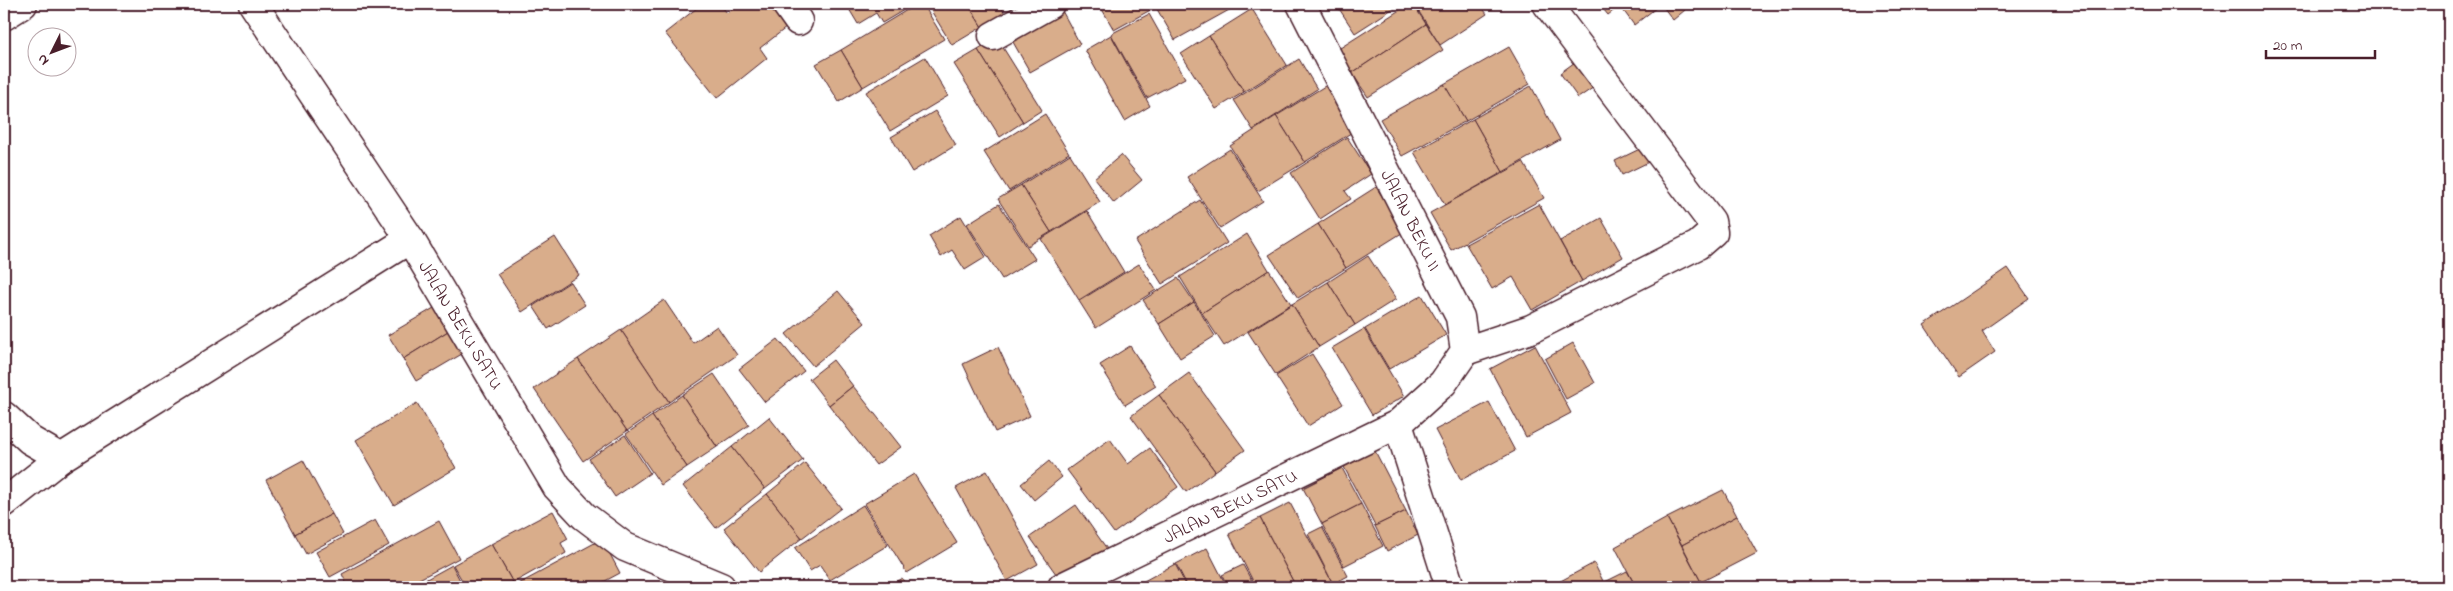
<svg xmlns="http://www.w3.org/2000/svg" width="2453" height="591" viewBox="0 0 2453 591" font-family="'Indie Flower',sans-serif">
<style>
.building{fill:#d9ad8b;stroke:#4a1f2b}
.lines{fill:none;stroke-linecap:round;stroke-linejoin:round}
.minor-casing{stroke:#4a1f2b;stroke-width:31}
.minor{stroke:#fff;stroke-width:28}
.labels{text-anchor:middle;stroke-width:4;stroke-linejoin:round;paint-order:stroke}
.street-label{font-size:18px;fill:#4a1f2b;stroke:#fff}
</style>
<rect width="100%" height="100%" fill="#fff"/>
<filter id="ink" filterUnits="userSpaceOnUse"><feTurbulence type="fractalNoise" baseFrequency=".02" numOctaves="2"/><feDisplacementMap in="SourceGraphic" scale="10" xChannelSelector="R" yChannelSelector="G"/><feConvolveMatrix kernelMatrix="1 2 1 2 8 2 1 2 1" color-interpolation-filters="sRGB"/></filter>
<g filter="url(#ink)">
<!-- building -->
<g class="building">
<path d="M 702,4 L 720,4 L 727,13 L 738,4 L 774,4 L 791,24 L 760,48 L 767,58 L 717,98 L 665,33 Z"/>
<path d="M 846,4 L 914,4 L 882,23 L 876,13 L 858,24 Z"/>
<path d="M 917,4 L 923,4 L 944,39 L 863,87 L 841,50 Z"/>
<path d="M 927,4 L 968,4 L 982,27 L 952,45 Z"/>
<path d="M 968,4 L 999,4 L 1005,13 L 982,27 Z"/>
<path d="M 1099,4 L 1151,4 L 1154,8 L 1114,30 Z"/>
<path d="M 1154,4 L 1240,4 L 1175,40 Z"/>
<path d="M 1336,4 L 1400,4 L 1355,33 Z"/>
<path d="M 1409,4 L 1413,4 L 1426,24 L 1352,73 L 1337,50 Z"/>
<path d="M 1414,4 L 1487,4 L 1482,7 L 1487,14 L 1440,45 Z"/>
<path d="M 1599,4 L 1622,4 L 1608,15 Z"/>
<path d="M 1630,4 L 1661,4 L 1634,25 L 1623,10 Z"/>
<path d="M 1661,4 L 1679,4 L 1685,10 L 1673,20 Z"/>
<path d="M 1060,7 L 1080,44 L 1030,72 L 1009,35 Z"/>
<path d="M 1252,9 L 1287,65 L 1244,92 L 1209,36 Z"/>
<path d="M 1149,14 L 1185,78 L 1147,98 L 1111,34 Z"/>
<path d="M 1426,24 L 1443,50 L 1368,97 L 1352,73 Z"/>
<path d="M 1111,35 L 1150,106 L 1125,121 L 1085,50 Z"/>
<path d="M 1209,36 L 1244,92 L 1216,109 L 1181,54 Z"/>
<path d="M 997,38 L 1042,110 L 1023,122 L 978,50 Z"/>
<path d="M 1509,47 L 1530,84 L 1466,121 L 1444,84 Z"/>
<path d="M 841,50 L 863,87 L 839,102 L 816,64 Z"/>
<path d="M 978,50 L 1023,122 L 1000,137 L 954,64 Z"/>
<path d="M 925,57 L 948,96 L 890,131 L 866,92 Z"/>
<path d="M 1582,57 L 1600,83 L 1578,98 L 1560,73 Z"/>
<path d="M 1299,59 L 1317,89 L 1253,130 L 1234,100 Z"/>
<path d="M 1444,84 L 1466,121 L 1402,156 L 1380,119 Z"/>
<path d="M 1325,86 L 1354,131 L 1305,162 L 1276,116 Z"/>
<path d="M 1531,86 L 1560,140 L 1503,172 L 1473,119 Z"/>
<path d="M 935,111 L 956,145 L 912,172 L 891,137 Z"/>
<path d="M 1045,114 L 1069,153 L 1009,191 L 984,152 Z"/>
<path d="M 1276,116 L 1305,162 L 1258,191 L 1230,146 Z"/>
<path d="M 1473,119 L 1503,172 L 1445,205 L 1414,152 Z"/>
<path d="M 1347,137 L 1371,174 L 1345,191 L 1351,199 L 1320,219 L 1291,173 Z"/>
<path d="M 1652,143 L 1659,157 L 1622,175 L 1615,161 Z"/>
<path d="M 1230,149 L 1263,201 L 1220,228 L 1187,177 Z"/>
<path d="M 1070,154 L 1100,202 L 1051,232 L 1021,185 Z"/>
<path d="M 1121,155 L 1142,180 L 1114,203 L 1094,178 Z"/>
<path d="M 1523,162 L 1544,198 L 1451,250 L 1430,213 Z"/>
<path d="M 1021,185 L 1051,232 L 1028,246 L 998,199 Z"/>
<path d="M 1376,187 L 1405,231 L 1346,268 L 1318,224 Z"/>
<path d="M 1200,200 L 1227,243 L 1162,284 L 1135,241 Z"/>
<path d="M 999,204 L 1035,259 L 1002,279 L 967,224 Z"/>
<path d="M 1539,204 L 1582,281 L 1532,310 L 1513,277 L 1492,289 L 1466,244 Z"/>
<path d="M 1087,211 L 1124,272 L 1079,300 L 1041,239 Z"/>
<path d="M 961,216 L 986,257 L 965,270 L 952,250 L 941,257 L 929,236 Z"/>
<path d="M 1601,218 L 1623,257 L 1582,281 L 1560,241 Z"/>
<path d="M 1318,224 L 1346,268 L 1298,298 L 1269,255 Z"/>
<path d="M 1247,234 L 1269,270 L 1202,313 L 1180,277 Z"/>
<path d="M 555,237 L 579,275 L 522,312 L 497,274 Z"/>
<path d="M 1368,256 L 1396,299 L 1355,325 L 1328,282 Z"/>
<path d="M 1139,264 L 1156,290 L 1096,328 L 1079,301 Z"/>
<path d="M 2008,268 L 2029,298 L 1982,331 L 1995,352 L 1959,377 L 1924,325 Z"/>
<path d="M 1269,270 L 1291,304 L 1224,346 L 1202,313 Z"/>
<path d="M 1178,278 L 1194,302 L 1159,324 L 1143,300 Z"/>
<path d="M 570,282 L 585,305 L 548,329 L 533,306 Z"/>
<path d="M 1328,282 L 1355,325 L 1319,347 L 1292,304 Z"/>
<path d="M 838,291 L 865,323 L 813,366 L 786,334 Z"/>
<path d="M 1422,295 L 1446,335 L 1389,369 L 1365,329 Z"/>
<path d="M 664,300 L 693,343 L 717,326 L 737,355 L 669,402 L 621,330 Z"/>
<path d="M 1194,302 L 1215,336 L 1180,358 L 1159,324 Z"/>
<path d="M 1292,304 L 1319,347 L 1276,375 L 1248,332 Z"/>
<path d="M 439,305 L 453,328 L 403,359 L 388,335 Z"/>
<path d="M 453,328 L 467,351 L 416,381 L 403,359 Z"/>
<path d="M 1364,329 L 1404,396 L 1372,415 L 1332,348 Z"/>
<path d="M 621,330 L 669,402 L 627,431 L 578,359 Z"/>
<path d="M 778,339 L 804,371 L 765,402 L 739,369 Z"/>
<path d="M 1573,343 L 1595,383 L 1566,399 L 1545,359 Z"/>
<path d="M 1535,345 L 1571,413 L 1526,437 L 1490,369 Z"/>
<path d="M 1130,346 L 1156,386 L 1125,405 L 1100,365 Z"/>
<path d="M 998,347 L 1030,416 L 995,432 L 963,364 Z"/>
<path d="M 1312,354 L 1343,404 L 1308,426 L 1276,376 Z"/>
<path d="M 578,359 L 627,431 L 583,461 L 534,389 Z"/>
<path d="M 833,360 L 853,386 L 829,405 L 809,379 Z"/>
<path d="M 1189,373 L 1245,450 L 1215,471 L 1159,395 Z"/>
<path d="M 714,374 L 749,425 L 717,447 L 682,395 Z"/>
<path d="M 853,386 L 901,447 L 876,465 L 829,405 Z"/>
<path d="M 682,395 L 717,447 L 687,467 L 652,416 Z"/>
<path d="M 1159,395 L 1215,471 L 1186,492 L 1131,416 Z"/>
<path d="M 1489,402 L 1515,451 L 1461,480 L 1435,430 Z"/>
<path d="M 417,403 L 456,468 L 394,505 L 356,440 Z"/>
<path d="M 652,416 L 687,467 L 661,485 L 626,434 Z"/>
<path d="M 769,417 L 803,460 L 765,489 L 732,447 Z"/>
<path d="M 625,435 L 650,473 L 615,497 L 589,459 Z"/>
<path d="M 1110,439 L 1128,464 L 1150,448 L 1178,487 L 1114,533 L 1067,470 Z"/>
<path d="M 732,447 L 765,489 L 716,528 L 683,486 Z"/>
<path d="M 1375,451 L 1406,511 L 1375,526 L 1344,467 Z"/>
<path d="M 303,460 L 332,514 L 295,534 L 266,480 Z"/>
<path d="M 1049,461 L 1062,477 L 1034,500 L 1021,484 Z"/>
<path d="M 805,463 L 841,508 L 802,538 L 767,494 Z"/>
<path d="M 1342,468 L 1361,504 L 1322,524 L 1303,488 Z"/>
<path d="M 987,471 L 1038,564 L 1007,581 L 956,488 Z"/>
<path d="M 914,474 L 957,543 L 907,573 L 864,504 Z"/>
<path d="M 1723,490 L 1737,516 L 1682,545 L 1667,518 Z"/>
<path d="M 767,494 L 802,538 L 759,572 L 724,528 Z"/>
<path d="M 1290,503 L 1333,584 L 1327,587 L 1296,587 L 1260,518 Z"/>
<path d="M 1361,504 L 1383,546 L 1344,566 L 1322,524 Z"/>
<path d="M 863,505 L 888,545 L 830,580 L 820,565 L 810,571 L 795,548 Z"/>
<path d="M 1076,505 L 1107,549 L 1061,581 L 1030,537 Z"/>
<path d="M 553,511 L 568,539 L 561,543 L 566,553 L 513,583 L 491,544 Z"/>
<path d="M 1406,511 L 1418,535 L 1387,551 L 1375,526 Z"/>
<path d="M 332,514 L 343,534 L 306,554 L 295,534 Z"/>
<path d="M 1737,516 L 1757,553 L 1701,582 L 1682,545 Z"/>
<path d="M 1260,518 L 1296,587 L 1256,587 L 1229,534 Z"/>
<path d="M 1667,518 L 1701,582 L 1691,587 L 1636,587 L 1615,547 Z"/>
<path d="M 375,520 L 389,545 L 330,577 L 316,552 Z"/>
<path d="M 439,521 L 459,558 L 404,587 L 348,587 L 342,574 Z"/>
<path d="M 1322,527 L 1348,576 L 1333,584 L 1308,534 Z"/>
<path d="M 602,539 L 620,573 L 594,587 L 513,587 Z"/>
<path d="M 491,544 L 513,583 L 505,587 L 466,587 L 453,565 Z"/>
<path d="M 1207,548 L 1227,587 L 1188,587 L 1176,564 Z"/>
<path d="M 1594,563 L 1604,583 L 1596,587 L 1557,587 L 1555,584 Z"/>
<path d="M 1175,564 L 1187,587 L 1147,587 L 1144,581 Z"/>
<path d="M 452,565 L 463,586 L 415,587 L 414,586 Z"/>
<path d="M 1243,565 L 1255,587 L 1228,587 L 1222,575 Z"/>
<path d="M 1627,571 L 1636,587 L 1598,587 L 1597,586 Z"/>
<path d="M 902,578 L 907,587 L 887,587 Z"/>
</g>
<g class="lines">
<!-- minor casing -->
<g class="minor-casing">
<g id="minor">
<path d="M 253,4 L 410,239 L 557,487 L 584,516 L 625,547 L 721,587"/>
<path d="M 786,4 L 798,21"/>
<path d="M 4,16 L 23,4"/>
<path d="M 993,36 L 1050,4"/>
<path d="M 1465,351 L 1531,329 L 1698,245 L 1713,232 L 1711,221 L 1547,4"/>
<path d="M 4,416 L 30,440 L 61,458"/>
<path d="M 1398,424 L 1450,587"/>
<path d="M 4,503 L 61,458 L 410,239"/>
<path d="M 1062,587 L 1398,424 L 1443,383 L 1465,351 L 1460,317 L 1301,4"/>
</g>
</g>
<!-- minor -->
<use href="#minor" class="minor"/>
</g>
</g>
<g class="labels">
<!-- street labels -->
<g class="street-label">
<text transform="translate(1411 220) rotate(63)" y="6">JALAN BEKU II</text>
<text transform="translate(461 325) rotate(59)" y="6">JALAN BEKU SATU</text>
<text transform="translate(1230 506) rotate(-26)" y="6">JALAN BEKU SATU</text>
</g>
</g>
<!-- margin -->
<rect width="2453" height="591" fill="none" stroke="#fff" stroke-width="20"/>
<rect x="10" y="10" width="2433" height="571" fill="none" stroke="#4a1f2b" stroke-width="2" filter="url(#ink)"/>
<!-- north arrow -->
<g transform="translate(52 52) rotate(228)"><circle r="24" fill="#ffffff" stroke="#b7a5aa"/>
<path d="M0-4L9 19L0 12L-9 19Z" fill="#4a1f2b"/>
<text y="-8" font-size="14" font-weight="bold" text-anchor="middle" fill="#4a1f2b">N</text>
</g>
<!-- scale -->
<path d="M2266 50v8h109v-8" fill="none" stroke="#4a1f2b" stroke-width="2.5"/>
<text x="2273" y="50" font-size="15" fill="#4a1f2b" stroke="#ffffff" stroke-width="4" paint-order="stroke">20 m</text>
</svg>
